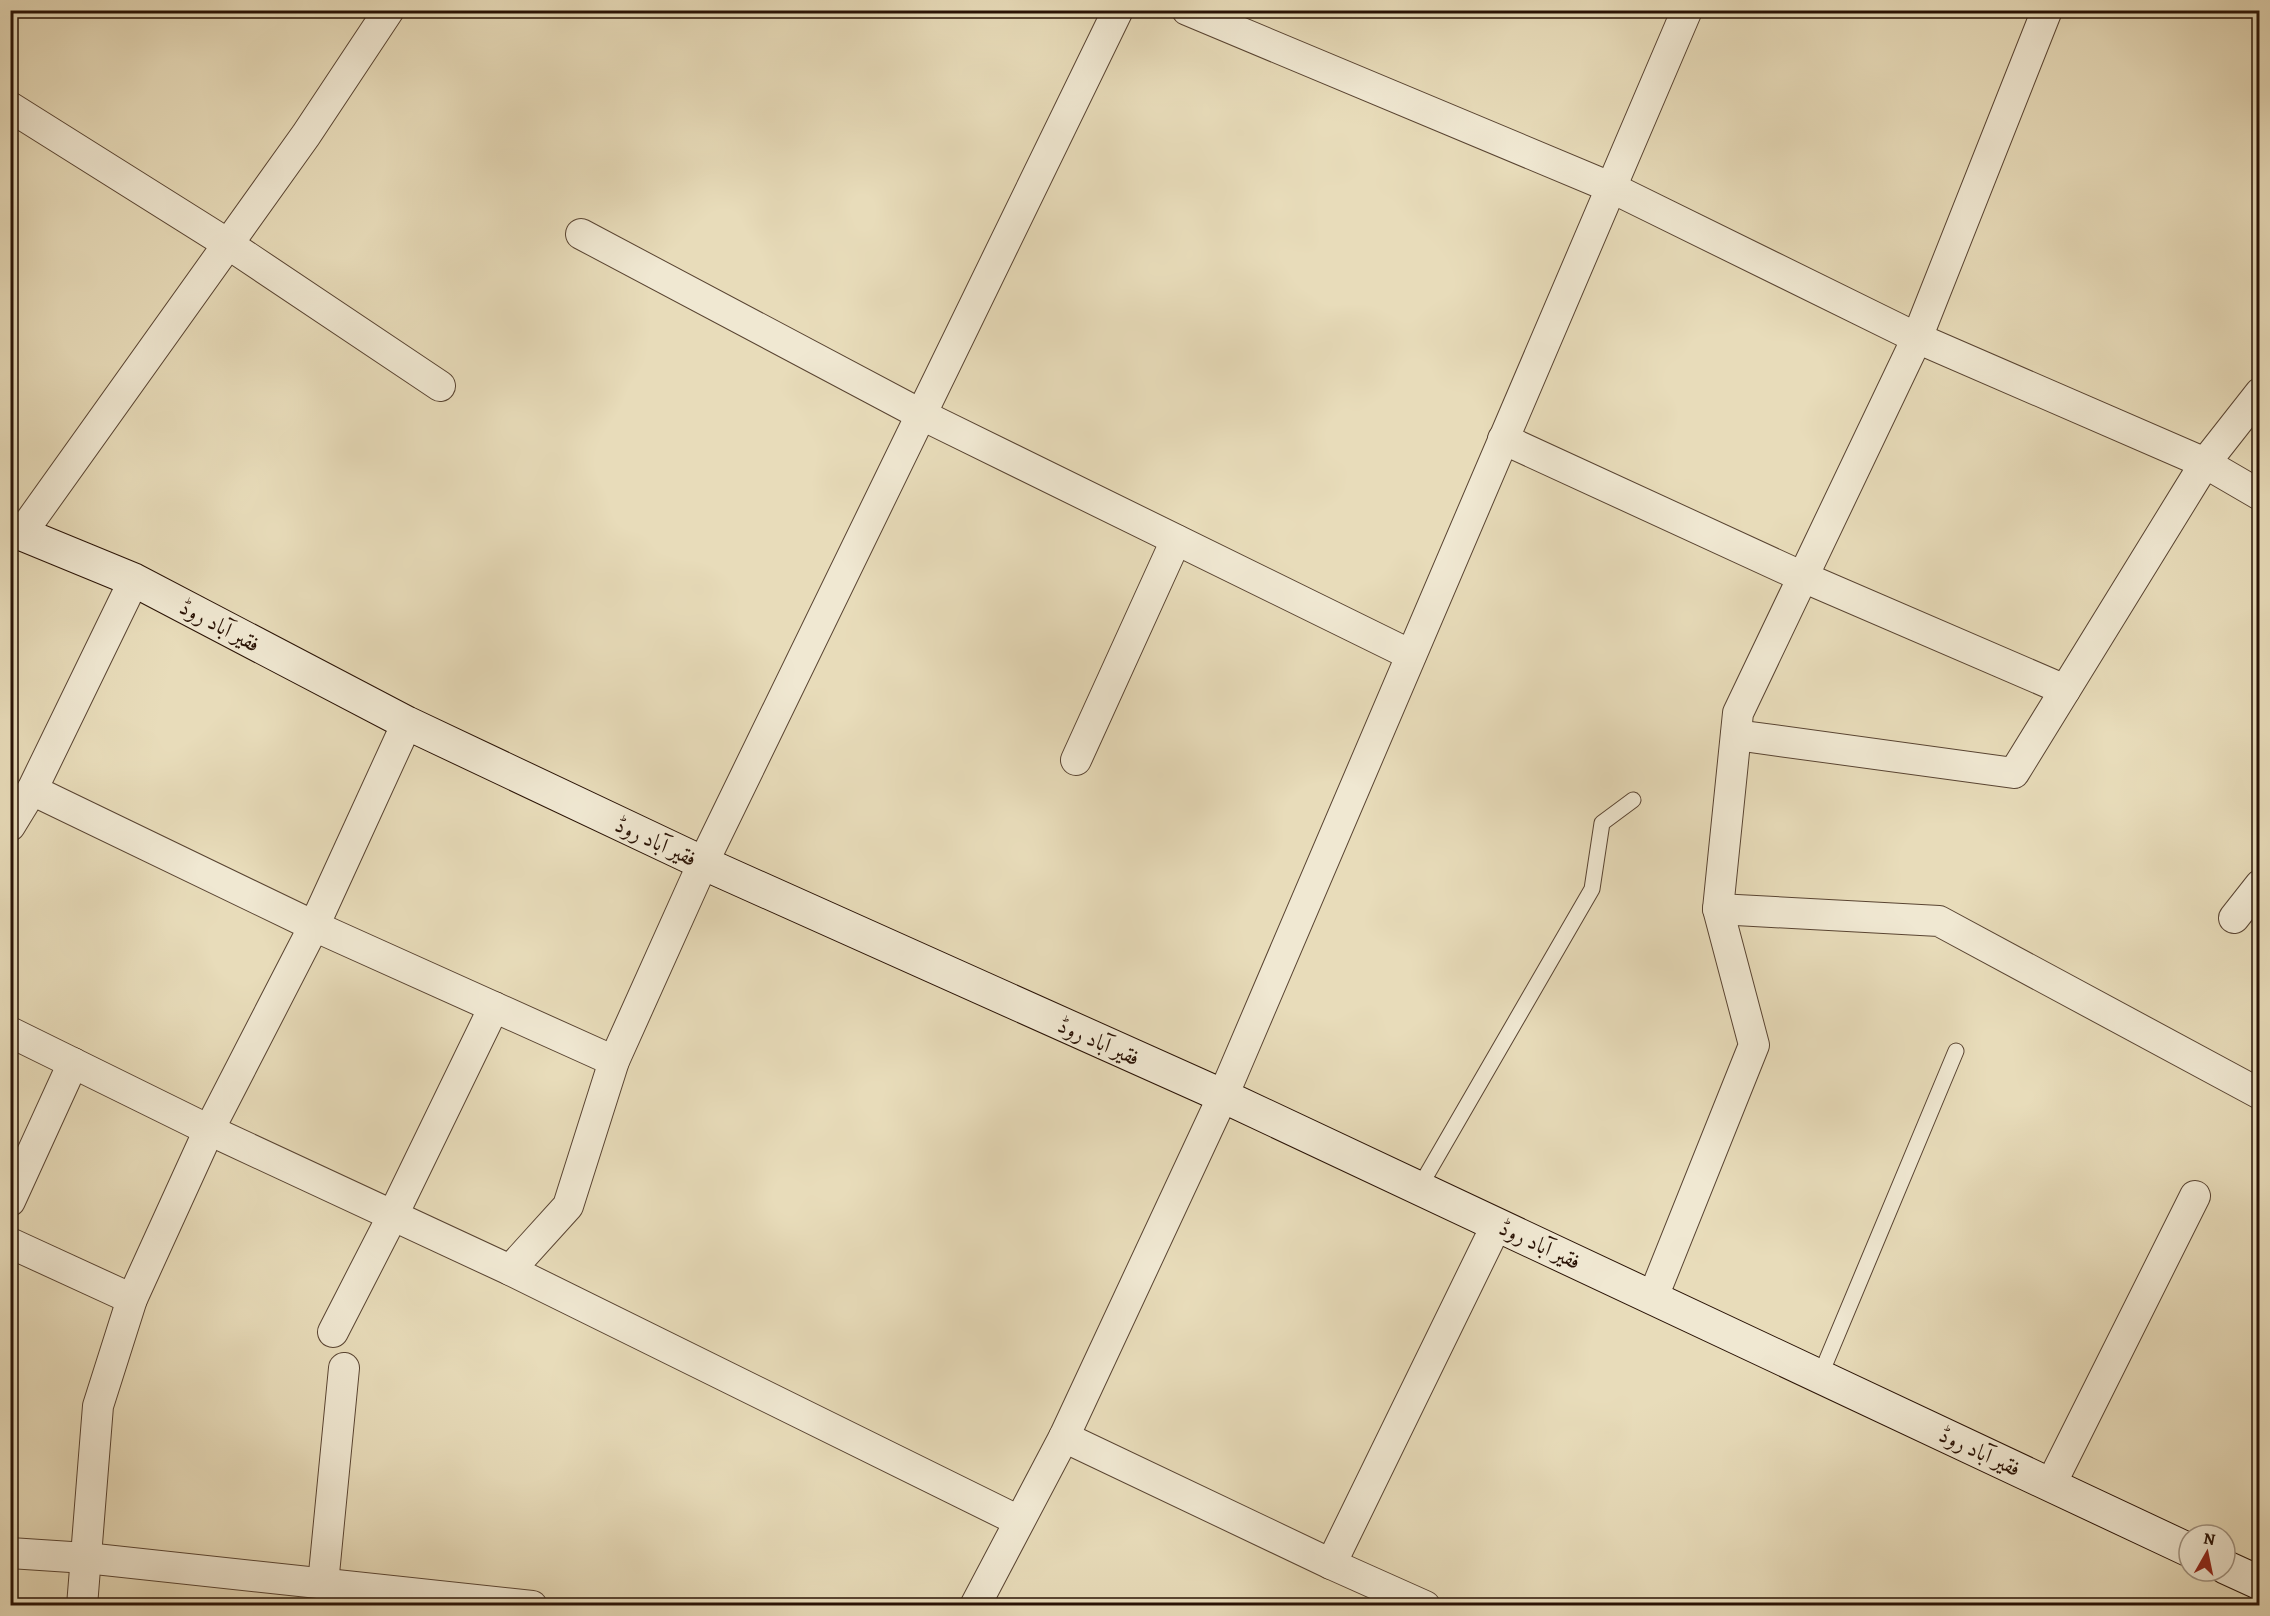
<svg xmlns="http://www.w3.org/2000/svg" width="2270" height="1616" viewBox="0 0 2270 1616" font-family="Alegreya,Amiri,serif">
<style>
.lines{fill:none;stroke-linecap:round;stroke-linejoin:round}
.lane-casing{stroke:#594432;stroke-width:17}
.street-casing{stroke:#594432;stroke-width:32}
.secondary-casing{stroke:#291205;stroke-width:35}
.lane{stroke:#f0e8d2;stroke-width:15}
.street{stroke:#f0e8d2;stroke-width:30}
.secondary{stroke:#f0e8d2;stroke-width:33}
.labels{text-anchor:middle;stroke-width:4.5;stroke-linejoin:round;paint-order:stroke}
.street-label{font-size:22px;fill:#291205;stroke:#f0e8d2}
</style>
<rect width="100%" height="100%" fill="#e8dcba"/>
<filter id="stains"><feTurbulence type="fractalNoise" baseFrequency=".00333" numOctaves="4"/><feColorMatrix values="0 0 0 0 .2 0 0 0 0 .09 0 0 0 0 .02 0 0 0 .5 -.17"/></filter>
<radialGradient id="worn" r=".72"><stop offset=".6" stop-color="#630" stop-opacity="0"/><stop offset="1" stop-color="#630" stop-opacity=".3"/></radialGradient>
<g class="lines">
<!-- lane casing -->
<g class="lane-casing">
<g id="lane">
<path d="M 1419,1188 L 1592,889 L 1602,823 L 1633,800"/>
<path d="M 1820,1376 L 1956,1051"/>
</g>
</g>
<!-- street casing -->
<g class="street-casing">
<g id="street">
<path d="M 1187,10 L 1610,187 L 1917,338 L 2205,463 L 2260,495"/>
<path d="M 10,107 L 228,244 L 440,386"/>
<path d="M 581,234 L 922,415 L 1411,655"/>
<path d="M 1503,439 L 1803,577 L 2065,690"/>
<path d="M 21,534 L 306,135 L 389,10"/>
<path d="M 1736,735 L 2014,773 L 2205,463 L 2260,393"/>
<path d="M 1076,760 L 1176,540"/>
<path d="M 32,790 L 314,926 L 614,1061"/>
<path d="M 10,826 L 32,790 L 134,580"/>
<path d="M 1718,909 L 1939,921 L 2260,1094"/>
<path d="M 2234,918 L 2260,885"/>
<path d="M 10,1032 L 209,1130 L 510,1270 L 1019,1521"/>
<path d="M 10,1201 L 73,1063"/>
<path d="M 10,1243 L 132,1299"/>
<path d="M 510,1270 L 568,1206 L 614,1061 L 703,863 L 1118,10"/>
<path d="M 1653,1297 L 1754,1045 L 1718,909 L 1738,713 L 1917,338 L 2047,10"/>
<path d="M 333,1332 L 393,1215 L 494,1007"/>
<path d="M 1064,1437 L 1331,1564 L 1425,1606"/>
<path d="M 2051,1484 L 2195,1196"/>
<path d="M 10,1553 L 86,1558 L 532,1606"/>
<path d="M 1331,1564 L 1497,1224"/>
<path d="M 323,1584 L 344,1368"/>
<path d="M 82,1606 L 98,1406 L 132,1299 L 209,1130 L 314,926 L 407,723"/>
<path d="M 975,1606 L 1064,1437 L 1223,1096 L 1687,10"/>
</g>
</g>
<!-- secondary casing -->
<g class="secondary-casing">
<g id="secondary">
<path d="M 10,529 L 134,580 L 407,723 L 703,863 L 1223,1096 L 2189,1550"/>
<path d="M 2225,1567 L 2260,1583"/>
</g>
</g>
<!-- lane -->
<use href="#lane" class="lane"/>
<!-- street -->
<use href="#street" class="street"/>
<!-- secondary -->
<use href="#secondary" class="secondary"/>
</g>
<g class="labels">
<!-- street labels -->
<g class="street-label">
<text transform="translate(220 625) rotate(28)" y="8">فقیر آباد روڈ</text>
<text transform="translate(656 841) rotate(25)" y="8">فقیر آباد روڈ</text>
<text transform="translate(1099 1041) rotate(24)" y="8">فقیر آباد روڈ</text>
<text transform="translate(1540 1244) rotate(25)" y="8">فقیر آباد روڈ</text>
<text transform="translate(1980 1451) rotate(25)" y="8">فقیر آباد روڈ</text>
</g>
</g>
<!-- margin -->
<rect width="2270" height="1616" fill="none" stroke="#e8dcba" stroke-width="36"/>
<rect x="12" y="12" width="2246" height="1592" fill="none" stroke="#291205" stroke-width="3"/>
<rect x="18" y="18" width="2234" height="1580" fill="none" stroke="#291205" stroke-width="1.5"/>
<!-- north arrow -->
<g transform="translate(2207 1553) rotate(9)"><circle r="28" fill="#f0e8d2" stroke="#a09280" stroke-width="1.5"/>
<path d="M0-4.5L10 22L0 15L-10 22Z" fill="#8f2418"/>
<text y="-9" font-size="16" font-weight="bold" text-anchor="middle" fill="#291205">N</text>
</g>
<rect width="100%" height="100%" filter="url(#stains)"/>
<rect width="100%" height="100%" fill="url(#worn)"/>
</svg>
